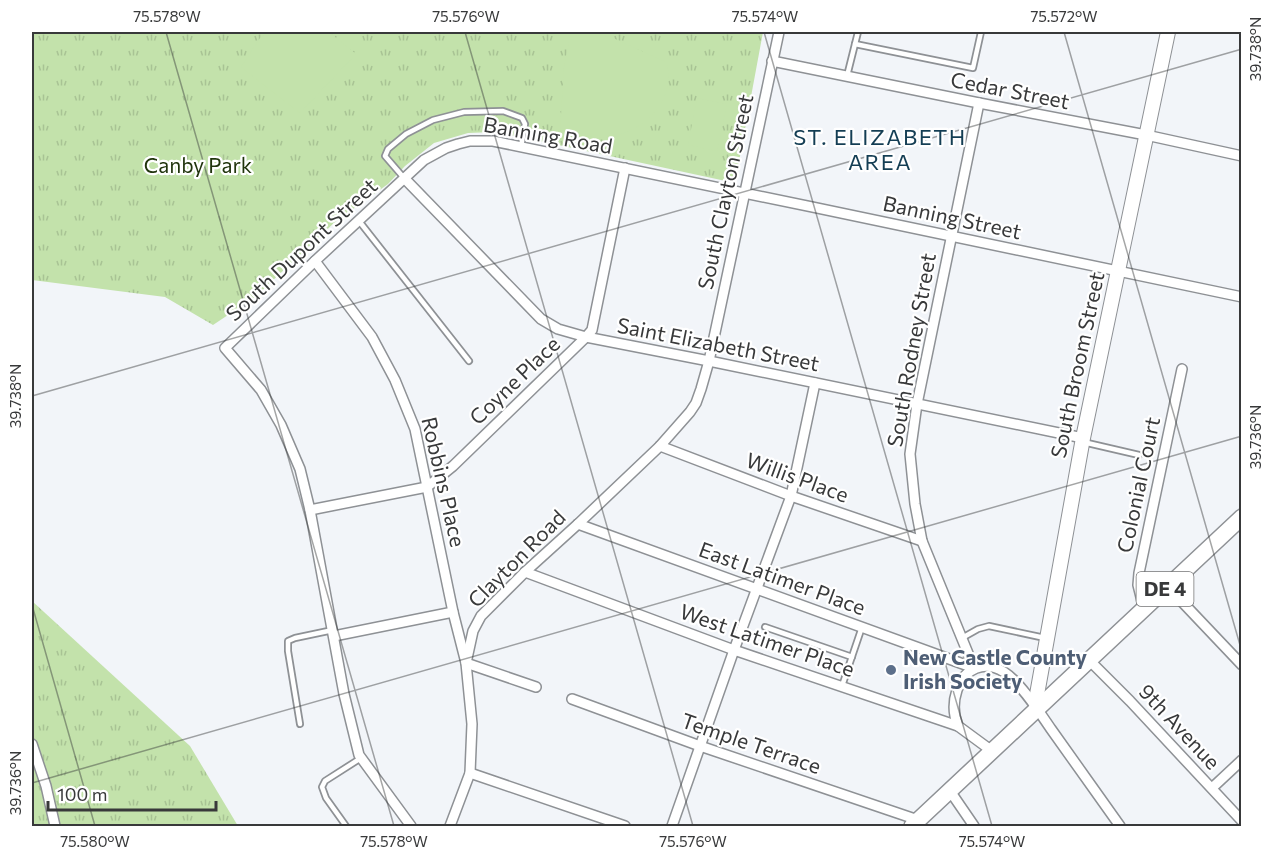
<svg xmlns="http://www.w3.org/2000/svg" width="1273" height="858" viewBox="0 0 1273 858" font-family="Commissioner,sans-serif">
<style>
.park{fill:url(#park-tufts)}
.pitch{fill:#c3e2ab}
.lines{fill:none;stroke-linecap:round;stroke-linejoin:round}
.lane-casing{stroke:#8e9195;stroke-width:8}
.street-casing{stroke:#8e9195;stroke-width:12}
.secondary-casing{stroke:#8e9195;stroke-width:16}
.primary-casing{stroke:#8e9195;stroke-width:18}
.lane{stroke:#fff;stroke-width:4.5}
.street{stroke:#fff;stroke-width:9}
.secondary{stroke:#fff;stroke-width:14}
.primary{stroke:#fff;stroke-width:15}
.ticks{fill:none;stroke:#38393a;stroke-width:1.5;stroke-opacity:0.45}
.service-dot{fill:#5c6f8a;stroke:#fff;stroke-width:2}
.labels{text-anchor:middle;stroke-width:4.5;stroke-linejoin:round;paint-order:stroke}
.shield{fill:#fff;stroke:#747475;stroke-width:1.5}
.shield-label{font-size:20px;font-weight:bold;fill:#38393a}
.street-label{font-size:21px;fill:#38393a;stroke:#fff}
.park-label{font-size:21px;fill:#21350d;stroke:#fff}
.service-label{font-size:21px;font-weight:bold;fill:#4e5e75;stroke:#fff;text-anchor:start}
.neighbourhood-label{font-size:22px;letter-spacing:1.5px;fill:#143e54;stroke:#fff}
.neatline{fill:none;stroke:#38393a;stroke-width:2}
.ticks-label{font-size:15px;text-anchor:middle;fill:#38393a}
</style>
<defs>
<pattern id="park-tufts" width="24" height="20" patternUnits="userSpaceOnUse" patternTransform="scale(1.5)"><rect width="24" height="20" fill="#c3e2ab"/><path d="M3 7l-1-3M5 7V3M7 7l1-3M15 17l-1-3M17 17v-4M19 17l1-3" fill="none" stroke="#a8c394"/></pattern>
</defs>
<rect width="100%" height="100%" fill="#f2f5f9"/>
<!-- park -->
<g class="park">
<path d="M 32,32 L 763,32 L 735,183 L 549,143 L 492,132 L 468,133 L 434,143 L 405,166 L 388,184 L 335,222 L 255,297 L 213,325 L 165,297 L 32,280 Z"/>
<path d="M 32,601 L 190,746 L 238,826 L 32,826 Z"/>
</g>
<!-- pitch -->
<g class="pitch">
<path d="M 268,32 L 329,32 L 356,54 L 300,113 L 241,67 L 260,38 Z"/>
<path d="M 583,32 L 611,37 L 666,62 C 679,99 642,134 607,137 C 591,139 575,134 560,130 L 564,68 L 569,41 Z"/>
<path d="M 697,98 L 727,104 L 717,151 L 688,145 Z"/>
</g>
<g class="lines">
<!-- lane casing -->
<g class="lane-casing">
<g id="lane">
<path d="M 855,44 L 973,68 L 981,32"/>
<path d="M 847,76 L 858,32"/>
<path d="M 404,178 L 385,156 L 388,149 L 406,134 L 433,120 L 464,112 L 503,111 L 522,118 L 525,124 L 521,147"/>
<path d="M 359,221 L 469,361"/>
<path d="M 1083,442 L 1139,455"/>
<path d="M 765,627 L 852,657"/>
<path d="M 962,638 L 978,629 L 989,626 L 1045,638"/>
<path d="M 842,686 L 862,627"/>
<path d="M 300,724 L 288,651 L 288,641 L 295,638 L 333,630"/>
<path d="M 346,826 L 326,798 L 322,787 L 325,781 L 361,758"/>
</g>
</g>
<!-- street casing -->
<g class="street-casing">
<g id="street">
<path d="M 772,61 L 979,103 L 1146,135 L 1242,156"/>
<path d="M 404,178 L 541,319 L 558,329 L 586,337 L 709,361 L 1083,438"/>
<path d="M 315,261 L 372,337 L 395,380 L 415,429 L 453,612 L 466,663 L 536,687"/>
<path d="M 660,446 L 791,496 L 922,541"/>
<path d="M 310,510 L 427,487 L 453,466 L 586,337 L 592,330 L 594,320 L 625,168"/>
<path d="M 578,524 L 974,668"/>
<path d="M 525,572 L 734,650 L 958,726 L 992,751"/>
<path d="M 1168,587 L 1242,665"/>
<path d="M 1144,609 L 1138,585 L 1139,573 L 1182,369"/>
<path d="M 334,636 L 453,612"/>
<path d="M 1089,660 L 1130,701 L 1242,821"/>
<path d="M 974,668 L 922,541 L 915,504 L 910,454 L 917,404 L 979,103"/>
<path d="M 572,699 L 700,746 L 918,820"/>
<path d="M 958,726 C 953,714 953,702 957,690 C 964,668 985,660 1004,672 C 1020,682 1040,713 1051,729 C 1074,761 1097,794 1120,826"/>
<path d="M 32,744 L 46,786 L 55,826"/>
<path d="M 470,773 L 625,826"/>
<path d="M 1212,788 L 1242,760"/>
<path d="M 950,791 L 974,826"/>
<path d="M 411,826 L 359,755 L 344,694 L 310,510 L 300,469 L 281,425 L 261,390 L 225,348 L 315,261 L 424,160 L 446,148 L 458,144 L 470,141 L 493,141 C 743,192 992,245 1242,297"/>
<path d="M 450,826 L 470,773 L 472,724 L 466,663 L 473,631 L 481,616 L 525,572 L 578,524 L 660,446 L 690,412 L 696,403 L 701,389 L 709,361 L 779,32"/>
<path d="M 672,826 L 734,650 L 791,496 L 815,383"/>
</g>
</g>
<!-- secondary casing -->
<g class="secondary-casing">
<path id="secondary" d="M 1037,709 L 1036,700 L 1083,438 L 1168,32"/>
</g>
<!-- primary casing -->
<g class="primary-casing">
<path id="primary" d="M 912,826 L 1242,517"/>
</g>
<!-- lane -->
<use href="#lane" class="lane"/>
<!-- street -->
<use href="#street" class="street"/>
<!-- secondary -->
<use href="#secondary" class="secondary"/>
<!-- primary -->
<use href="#primary" class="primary"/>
</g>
<!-- ticks -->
<path class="ticks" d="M 166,32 L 394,826M 465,32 L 693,826M 764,32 L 992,826M 1064,32 L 1242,652M 32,396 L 1242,49M 32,605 L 95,826M 32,783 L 1242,436M 1232,826 L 1242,824"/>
<!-- markers -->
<circle class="service-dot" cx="891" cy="670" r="6"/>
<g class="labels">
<!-- shield labels -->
<rect class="shield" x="1136.5" y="572" width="57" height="34" rx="4.5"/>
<g class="shield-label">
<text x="1165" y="596">DE 4</text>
</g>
<!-- street labels -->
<g class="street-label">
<text transform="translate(1010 91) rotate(11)" y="7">Cedar Street</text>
<text transform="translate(548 136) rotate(10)" y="7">Banning Road</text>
<text transform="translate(726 192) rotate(-78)" y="7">South Clayton Street</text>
<text transform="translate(952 218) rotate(12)" y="7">Banning Street</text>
<text transform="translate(302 250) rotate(-43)" y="7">South Dupont Street</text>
<text transform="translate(718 345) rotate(11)" y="7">Saint Elizabeth Street</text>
<text transform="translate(912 350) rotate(-80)" y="7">South Rodney Street</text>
<text transform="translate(1078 365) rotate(-78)" y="7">South Broom Street</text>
<text transform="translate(515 381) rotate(-44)" y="7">Coyne Place</text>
<text transform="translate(797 478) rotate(20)" y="7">Willis Place</text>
<text transform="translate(443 482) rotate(77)" y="7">Robbins Place</text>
<text transform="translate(1139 485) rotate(-78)" y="7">Colonial Court</text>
<text transform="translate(517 559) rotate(-45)" y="7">Clayton Road</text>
<text transform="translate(782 579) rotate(20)" y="7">East Latimer Place</text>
<text transform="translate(767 641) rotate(19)" y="7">West Latimer Place</text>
<text transform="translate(1179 727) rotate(47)" y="7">9th Avenue</text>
<text transform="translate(751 744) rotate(19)" y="7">Temple Terrace</text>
</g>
<!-- park labels -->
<g class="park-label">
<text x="198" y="173">Canby Park</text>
</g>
<!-- service labels -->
<g class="service-label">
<text x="903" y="665">New Castle County<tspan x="903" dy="24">Irish Society</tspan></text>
</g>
<!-- neighbourhood labels -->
<g class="neighbourhood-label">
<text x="880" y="145">ST. ELIZABETH<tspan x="880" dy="25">AREA</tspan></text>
</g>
</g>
<!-- border -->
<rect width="1273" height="858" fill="none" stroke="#ffffff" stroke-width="66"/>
<!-- scale -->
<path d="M48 801v9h168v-9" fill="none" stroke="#38393a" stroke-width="3"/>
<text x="57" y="801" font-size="18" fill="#38393a" stroke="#ffffff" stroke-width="4.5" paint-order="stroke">100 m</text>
<rect x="33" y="33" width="1207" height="792" class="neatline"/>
<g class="ticks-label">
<text x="167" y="22">75.578°W</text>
<text x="466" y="22">75.576°W</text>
<text x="765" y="22">75.574°W</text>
<text x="1064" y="22">75.572°W</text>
<text transform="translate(1256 49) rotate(-90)" y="5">39.738°N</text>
<text transform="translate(16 396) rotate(-90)" y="5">39.738°N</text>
<text transform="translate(1256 437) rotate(-90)" y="5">39.736°N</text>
<text transform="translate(16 783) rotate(-90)" y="5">39.736°N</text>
<text x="95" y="847">75.580°W</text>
<text x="394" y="847">75.578°W</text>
<text x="693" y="847">75.576°W</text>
<text x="992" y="847">75.574°W</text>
</g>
</svg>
